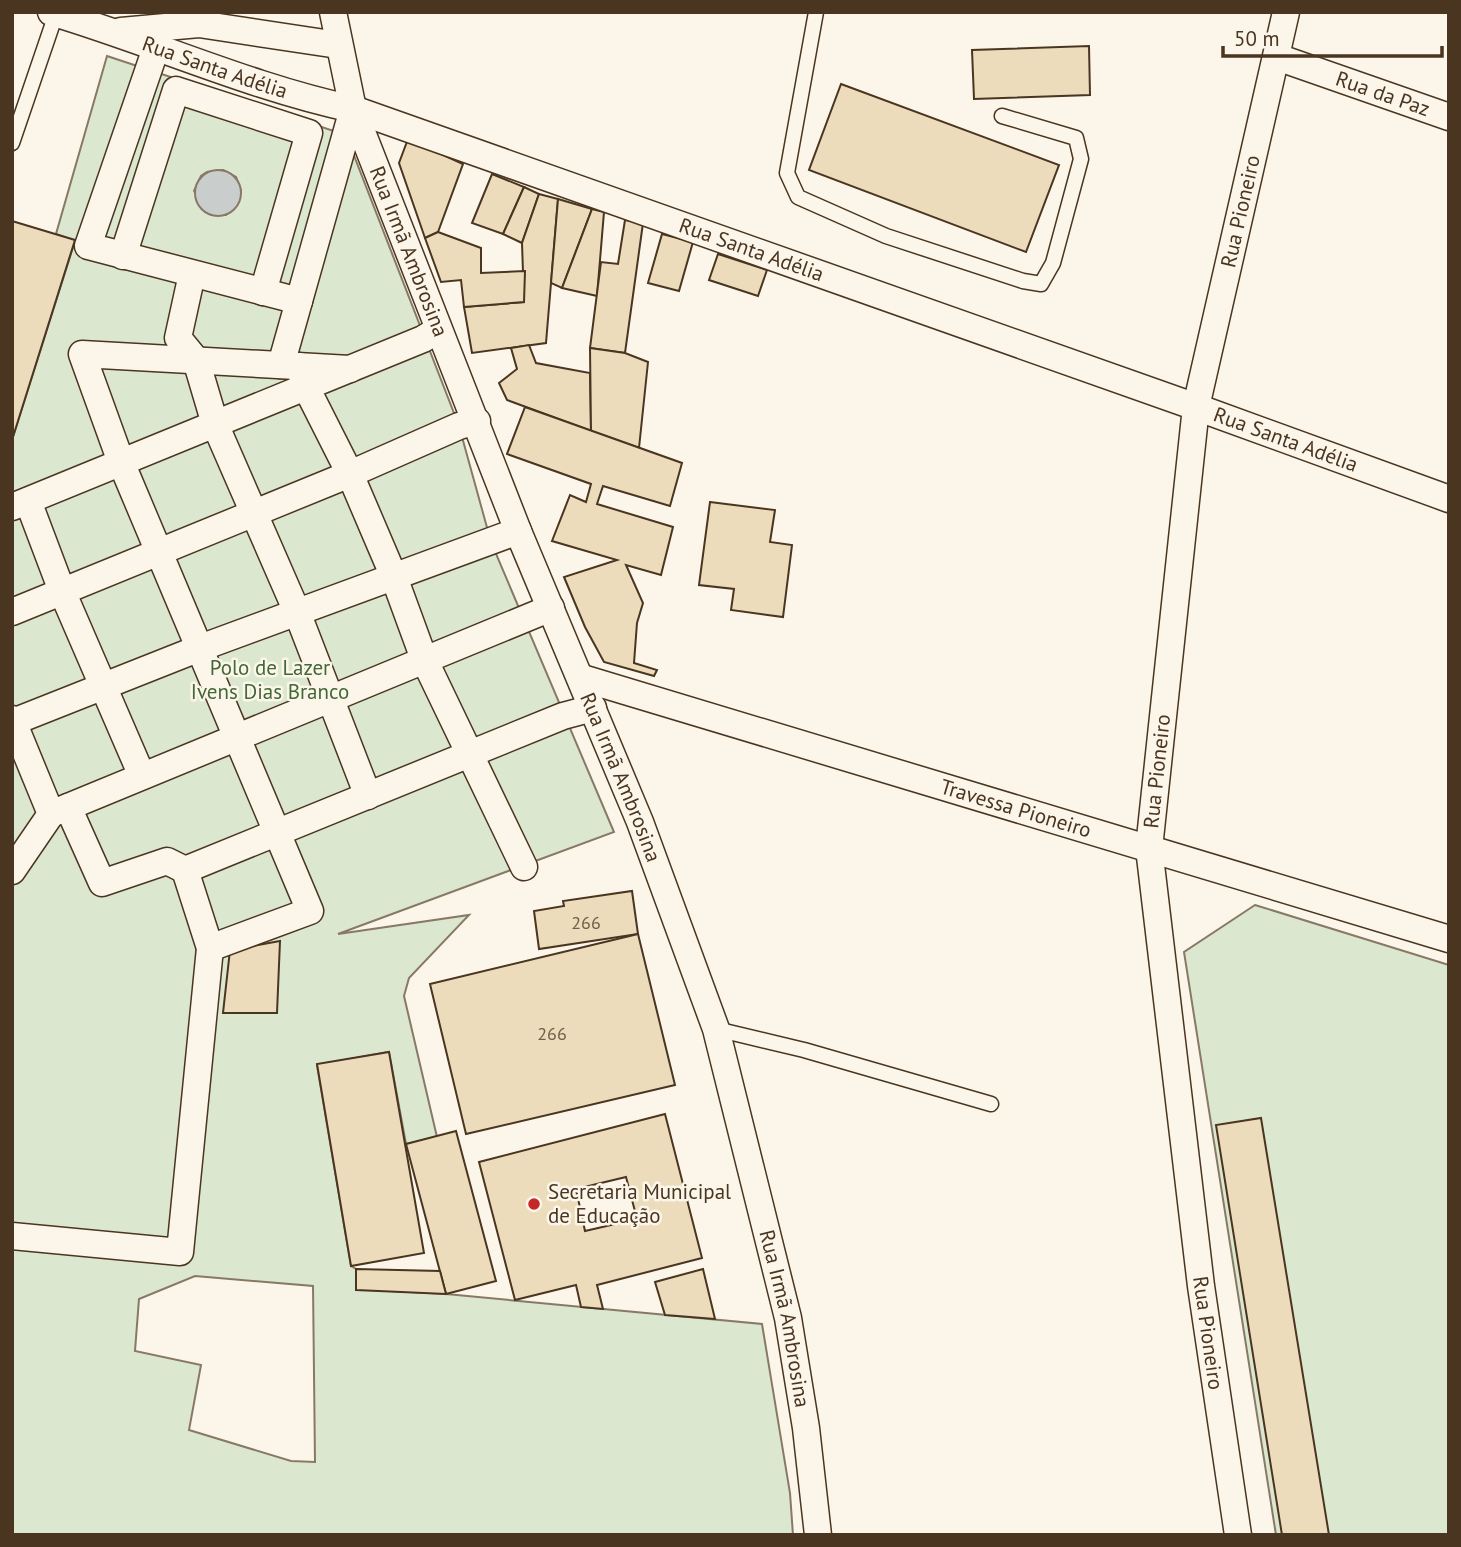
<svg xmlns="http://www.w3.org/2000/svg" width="1461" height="1547" viewBox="0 0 1461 1547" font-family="'PT Sans',sans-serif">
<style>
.green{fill:#dce7d0;stroke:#887966;stroke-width:2;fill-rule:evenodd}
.water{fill:#c9cecd;stroke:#887966;stroke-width:2}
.building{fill:#ecdcbc;stroke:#4a3520;stroke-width:2;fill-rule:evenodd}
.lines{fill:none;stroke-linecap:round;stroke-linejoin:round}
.lane-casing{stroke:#4a3520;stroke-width:17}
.street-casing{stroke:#4a3520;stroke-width:29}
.lane{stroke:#fbf6e9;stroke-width:14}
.street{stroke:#fbf6e9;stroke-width:26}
.poi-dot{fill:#c62828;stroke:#fbf6e9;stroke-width:2.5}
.labels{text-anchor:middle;stroke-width:5;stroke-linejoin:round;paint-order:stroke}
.number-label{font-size:18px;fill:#725f47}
.street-label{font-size:21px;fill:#4a3520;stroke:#fbf6e9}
.park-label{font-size:21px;fill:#436837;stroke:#fbf6e9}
.poi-label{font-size:21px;fill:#4a3520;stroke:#fbf6e9;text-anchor:start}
</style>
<rect width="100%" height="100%" fill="#fbf6e9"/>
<!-- green -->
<g class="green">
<path d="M 107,56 L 346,135 L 459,426 L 491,542 L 614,832 L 338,934 L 469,915 L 409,978 L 404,996 L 437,1137 L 406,1144 L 389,1052 L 317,1065 L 351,1266 L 356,1269 L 356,1289 L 446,1294 L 762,1324 L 790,1493 L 793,1535 L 12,1535 L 12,440 L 75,241 L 56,234 ZM 223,170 L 236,177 L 241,191 L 226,215 L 211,215 L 194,191 L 201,176 L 207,172 ZM 195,1276 L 313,1286 L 315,1462 L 291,1461 L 189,1430 L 201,1365 L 135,1351 L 139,1299 Z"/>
<path d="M 1255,905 L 1449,965 L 1449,1535 L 1276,1535 L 1184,952 Z"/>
</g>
<!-- water -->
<circle class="water" cx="218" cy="193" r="23"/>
<!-- building -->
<g class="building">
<path d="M 1089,46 L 1090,95 L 974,99 L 972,50 Z"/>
<path d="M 841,84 L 1059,165 L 1026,252 L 809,170 Z"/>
<path d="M 408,139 L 463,164 L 438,232 L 425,238 L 399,163 Z"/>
<path d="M 492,174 L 524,187 L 503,234 L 472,223 Z"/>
<path d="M 524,187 L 539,194 L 522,243 L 503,234 Z"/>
<path d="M 539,194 L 558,199 L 546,343 L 472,353 L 464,307 L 524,302 L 522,243 Z"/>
<path d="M 558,199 L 592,209 L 562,288 L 551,283 Z"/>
<path d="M 592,209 L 604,212 L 597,296 L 562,288 Z"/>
<path d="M 625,220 L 643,223 L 625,353 L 590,348 L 601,262 L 618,264 Z"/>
<path d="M 12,221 L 75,240 L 12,440 Z"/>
<path d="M 438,232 L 481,248 L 481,273 L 525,271 L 524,302 L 464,307 L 461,280 L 441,282 L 425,238 Z"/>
<path d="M 662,234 L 693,242 L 679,291 L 648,283 Z"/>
<path d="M 718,254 L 767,270 L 758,296 L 709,280 Z"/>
<path d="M 529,345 L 536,363 L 590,373 L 591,431 L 507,400 L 499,383 L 517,369 L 511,348 Z"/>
<path d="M 590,348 L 625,353 L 648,362 L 639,448 L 591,431 Z"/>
<path d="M 525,407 L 682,463 L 670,506 L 603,486 L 597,504 L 673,527 L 661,575 L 626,565 L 643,603 L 637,623 L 634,663 L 657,670 L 654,676 L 604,662 L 585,627 L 564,577 L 617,560 L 552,541 L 570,495 L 586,502 L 591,484 L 507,454 Z"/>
<path d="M 710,502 L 775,510 L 770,542 L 792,545 L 783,617 L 731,610 L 734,589 L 699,585 Z"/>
<path d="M 632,891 L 638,934 L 539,949 L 534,911 L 564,906 L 563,901 Z"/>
<path d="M 638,934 L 675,1085 L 466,1134 L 430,984 Z"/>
<path d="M 280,941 L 277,1013 L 223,1013 L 230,950 Z"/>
<path d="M 389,1052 L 424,1253 L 351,1266 L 317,1064 Z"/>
<path d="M 665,1114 L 702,1258 L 597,1285 L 603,1309 L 581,1307 L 576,1285 L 515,1300 L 479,1162 ZM 626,1177 L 637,1219 L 585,1231 L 576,1189 Z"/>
<path d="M 1261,1118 L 1329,1535 L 1282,1535 L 1216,1125 Z"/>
<path d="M 456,1131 L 496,1281 L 446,1294 L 406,1144 Z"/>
<path d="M 356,1269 L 440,1271 L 446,1294 L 356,1290 Z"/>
<path d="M 703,1269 L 715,1319 L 665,1315 L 655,1282 Z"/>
</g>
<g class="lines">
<!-- lane casing -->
<g class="lane-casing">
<g id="lane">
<path d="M 816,12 L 787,173 L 798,197 L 886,236 L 1023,281 L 1041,284 L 1053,263 L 1081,159 L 1076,138 L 1002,116"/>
<path d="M 12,143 L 56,14"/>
<path d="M 716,1029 L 804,1050 L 991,1104"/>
</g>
</g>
<!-- street casing -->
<g class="street-casing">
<g id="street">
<path id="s1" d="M 51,12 C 152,42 250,87 353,109 L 1196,407 L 1449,499"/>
<path id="s2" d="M 333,12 L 353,109 L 518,531 L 640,822 L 716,1029 L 788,1318 L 806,1428 L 818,1535"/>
<path d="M 121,31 L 199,24 L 338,45"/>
<path d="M 156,48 L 88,246 L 299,301"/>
<path id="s3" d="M 1277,57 L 1449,117"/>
<path d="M 123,256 L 176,90 L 309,133 L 263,292"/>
<path d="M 192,274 L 178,338 L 196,360 L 215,424 L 297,612 L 368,796"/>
<path d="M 281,365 L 353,109"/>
<path d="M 299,366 L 306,387 L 350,474 L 394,577 L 424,659 L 524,867"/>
<path d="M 28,501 L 62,591 L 142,776"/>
<path d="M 12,507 L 423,339 L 438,330"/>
<path d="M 12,612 L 350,474 L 459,426 L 477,421"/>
<path id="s4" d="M 582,678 L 1449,939"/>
<path d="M 12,719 L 51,814 L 12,871"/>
<path d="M 13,722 L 200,648 L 518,531"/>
<path d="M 68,807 L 102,883 L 167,861 L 185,870"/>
<path d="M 51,814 L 551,608"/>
<path d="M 210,948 L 310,911 L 121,462 L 82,354 L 350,369"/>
<path d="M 12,1236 L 180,1252 L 210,948 L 185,870 L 563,716 L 593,708"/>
<path id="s5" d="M 1238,1535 L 1201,1286 L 1149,848 L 1196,407 L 1286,12"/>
</g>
</g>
<!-- lane -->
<use href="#lane" class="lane"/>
<!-- street -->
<use href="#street" class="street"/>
</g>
<!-- markers -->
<circle class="poi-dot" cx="534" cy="1204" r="7"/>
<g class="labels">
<!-- number labels -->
<g class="number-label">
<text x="586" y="929">266</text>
<text x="552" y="1040">266</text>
</g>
<!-- street labels -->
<g class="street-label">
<text dy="7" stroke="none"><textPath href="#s1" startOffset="173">Rua Santa Adélia</textPath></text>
<text dy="7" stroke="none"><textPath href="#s3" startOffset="112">Rua da Paz</textPath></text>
<text dy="7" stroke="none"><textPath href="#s5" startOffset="1337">Rua Pioneiro</textPath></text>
<text dy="7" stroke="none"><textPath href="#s1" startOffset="740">Rua Santa Adélia</textPath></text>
<text dy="7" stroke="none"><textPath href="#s2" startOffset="252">Rua Irmã Ambrosina</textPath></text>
<text dy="7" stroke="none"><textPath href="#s1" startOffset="1307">Rua Santa Adélia</textPath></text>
<text dy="7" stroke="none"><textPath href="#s5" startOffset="770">Rua Pioneiro</textPath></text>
<text dy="7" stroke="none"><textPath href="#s2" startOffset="819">Rua Irmã Ambrosina</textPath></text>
<text dy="7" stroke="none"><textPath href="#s4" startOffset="453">Travessa Pioneiro</textPath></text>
<text dy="7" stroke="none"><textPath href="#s2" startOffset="1386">Rua Irmã Ambrosina</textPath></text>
<text transform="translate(1208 1333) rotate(82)" y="7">Rua Pioneiro</text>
</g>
<!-- park labels -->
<g class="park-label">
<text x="270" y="675">Polo de Lazer<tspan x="270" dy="24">Ivens Dias Branco</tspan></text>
</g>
<!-- poi labels -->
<g class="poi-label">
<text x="548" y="1199">Secretaria Municipal<tspan x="548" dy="24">de Educação</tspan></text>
</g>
</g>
<!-- border -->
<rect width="1461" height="1547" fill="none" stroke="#4a3520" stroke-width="28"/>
<!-- scale -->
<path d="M1223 46v10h219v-10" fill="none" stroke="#4a3520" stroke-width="3.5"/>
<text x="1234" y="46" font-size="21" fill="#4a3520" stroke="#fbf6e9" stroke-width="5" paint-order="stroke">50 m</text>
</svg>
